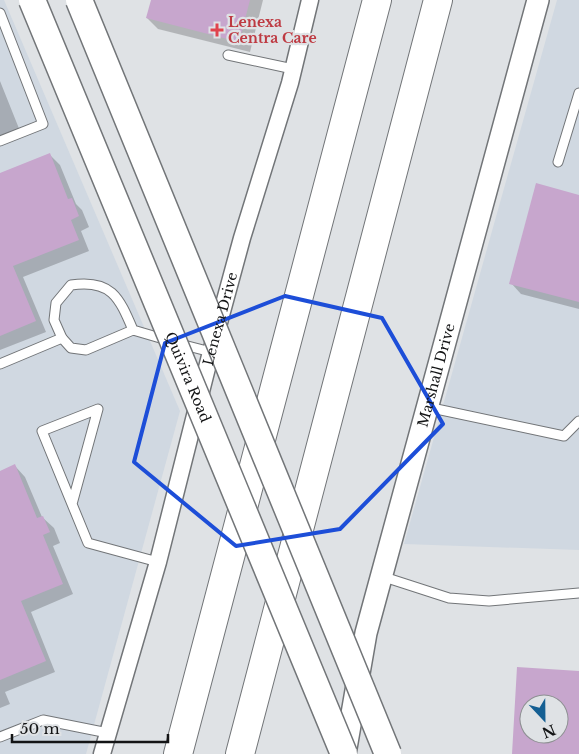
<svg xmlns="http://www.w3.org/2000/svg" width="579" height="754" viewBox="0 0 579 754" font-family="'Libre Baskerville',serif">
<style>
.built{fill:#d0d8e1}
.shadow{fill:#0003}
.building{fill:#c7a6cd;fill-rule:evenodd}
.lines{fill:none;stroke-linecap:round;stroke-linejoin:round}
.service-casing{stroke:#727578;stroke-width:11}
.minor-casing{stroke:#727578;stroke-width:19}
.tertiary-casing{stroke:#727578;stroke-width:24}
.motorway-casing{stroke:#727578;stroke-width:30}
.service{stroke:#fff;stroke-width:9}
.minor{stroke:#fff;stroke-width:16}
.tertiary{stroke:#fff;stroke-width:21}
.motorway{stroke:#fff;stroke-width:28}
.primary-bridge-casing{stroke:#727578;stroke-width:29;stroke-linecap:butt}
.primary-bridge{stroke:#fff;stroke-width:26}
.marked{fill:none;stroke:#1d4ed8;stroke-width:4;stroke-linejoin:round}
.health-dot{fill:#e0444e;stroke:#dfe2e5;stroke-width:2}
.labels{text-anchor:middle;stroke-width:4.5;stroke-linejoin:round;paint-order:stroke}
.health-label{font-size:14px;font-weight:bold;fill:#be3a42;stroke:#dfe2e5;text-anchor:start}
.street-label{font-size:14px;fill:#131415;stroke:#dfe2e5}
</style>
<rect width="100%" height="100%" fill="#dfe2e5"/>
<!-- built -->
<g class="built">
<path d="M 0,0 L 4,0 L 180,411 L 86,754 L 0,754 Z"/>
<path d="M 557,0 L 579,0 L 579,550 L 404,544 Z"/>
</g>
<!-- shadow -->
<g class="shadow">
<path d="M 152,0 L 263,0 L 250,52 L 158,29 L 147,18 Z"/>
<path d="M 0,81 L 22,136 L 0,145 Z"/>
<path d="M 50,155 L 60,165 L 76,204 L 82,210 L 89,227 L 81,231 L 89,251 L 23,277 L 46,332 L 0,350 L 0,175 Z"/>
<path d="M 579,196 L 579,309 L 521,294 L 511,283 Z"/>
<path d="M 15,466 L 25,477 L 42,517 L 54,528 L 60,543 L 53,546 L 73,594 L 31,612 L 55,672 L 5,692 L 10,704 L 0,708 L 0,472 Z"/>
</g>
<!-- building -->
<g class="building">
<path d="M 151,0 L 250,0 L 239,42 L 146,18 Z"/>
<path d="M 50,153 L 68,199 L 72,198 L 79,216 L 71,220 L 79,240 L 13,266 L 36,321 L 0,336 L 0,173 Z"/>
<path d="M 536,183 L 579,195 L 579,302 L 509,284 Z"/>
<path d="M 15,464 L 37,518 L 43,516 L 50,532 L 43,535 L 63,584 L 21,601 L 46,661 L 0,680 L 0,471 Z"/>
<path d="M 517,667 L 579,671 L 579,754 L 512,754 ZM 529,704 L 559,704 L 559,734 L 529,734 Z"/>
</g>
<g class="lines">
<!-- service casing -->
<g class="service-casing">
<g id="service">
<path d="M 0,13 L 43,124 L 0,141"/>
<path d="M 228,55 L 293,69"/>
<path d="M 558,162 L 579,93"/>
<path d="M 133,330 C 119,297 111,279 71,285 L 56,303 L 54,320 L 62,338 L 71,348 L 86,350 L 133,330 L 167,340"/>
<path d="M 180,344 L 211,352"/>
<path d="M 0,364 L 62,338"/>
<path d="M 427,407 L 564,436 L 579,421"/>
<path d="M 72,504 L 98,409 L 42,431 L 88,543 L 158,562"/>
<path d="M 381,576 L 449,598 L 489,601 L 579,593"/>
<path d="M 0,737 L 43,720 L 108,733"/>
</g>
</g>
<!-- minor casing -->
<g class="minor-casing">
<g id="minor">
<path id="s1" d="M 102,754 L 158,562 L 211,352 L 242,238 L 290,83 L 310,0"/>
</g>
</g>
<!-- tertiary casing -->
<g class="tertiary-casing">
<g id="tertiary">
<path id="s2" d="M 345,754 L 366,633 L 538,0"/>
</g>
</g>
<!-- motorway casing -->
<g class="motorway-casing">
<g id="motorway">
<path d="M 178,754 L 377,0"/>
<path d="M 240,754 L 438,0"/>
</g>
</g>
<!-- service -->
<use href="#service" class="service"/>
<!-- minor -->
<use href="#minor" class="minor"/>
<!-- tertiary -->
<use href="#tertiary" class="tertiary"/>
<!-- motorway -->
<use href="#motorway" class="motorway"/>
<!-- primary-bridge casing -->
<g class="primary-bridge-casing">
<g id="primary-bridge">
<path id="s3" d="M 32,0 L 344,754"/>
<path d="M 79,0 L 388,754"/>
</g>
</g>
<!-- primary-bridge -->
<use href="#primary-bridge" class="primary-bridge"/>
</g>
<!-- marked area -->
<path class="marked" d="M 285,296 L 382,318 L 443,424 L 340,529 L 236,546 L 134,462 L 165,343 Z"/>
<!-- markers -->
<path class="health-dot" d="M214.5 22.5h5v5h5v5h-5v5h-5v-5h-5v-5h5z"/>
<g class="labels">
<!-- health labels -->
<g class="health-label">
<text x="228" y="27">Lenexa<tspan x="228" dy="16">Centra Care</tspan></text>
</g>
<!-- street labels -->
<g class="street-label">
<text dy="5" stroke="none"><textPath href="#s1" startOffset="451">Lenexa Drive</textPath></text>
<text dy="5" stroke="none"><textPath href="#s2" startOffset="390">Marshall Drive</textPath></text>
<text dy="5" stroke="none"><textPath href="#s3" startOffset="408">Quivira Road</textPath></text>
</g>
</g>
<!-- north arrow -->
<g transform="translate(544 719) rotate(158)"><circle r="24" fill="#dfe2e5" stroke="#8d9092"/>
<path d="M0-4L9 19L0 12L-9 19Z" fill="#155f93"/>
<text y="-8" font-size="14" font-weight="bold" text-anchor="middle" fill="#131415">N</text>
</g>
<!-- scale -->
<path d="M12 734v8h156v-8" fill="none" stroke="#131415" stroke-width="2.5"/>
<text x="20" y="734" font-size="15" fill="#131415" stroke="#dfe2e5" stroke-width="4" paint-order="stroke">50 m</text>
</svg>
